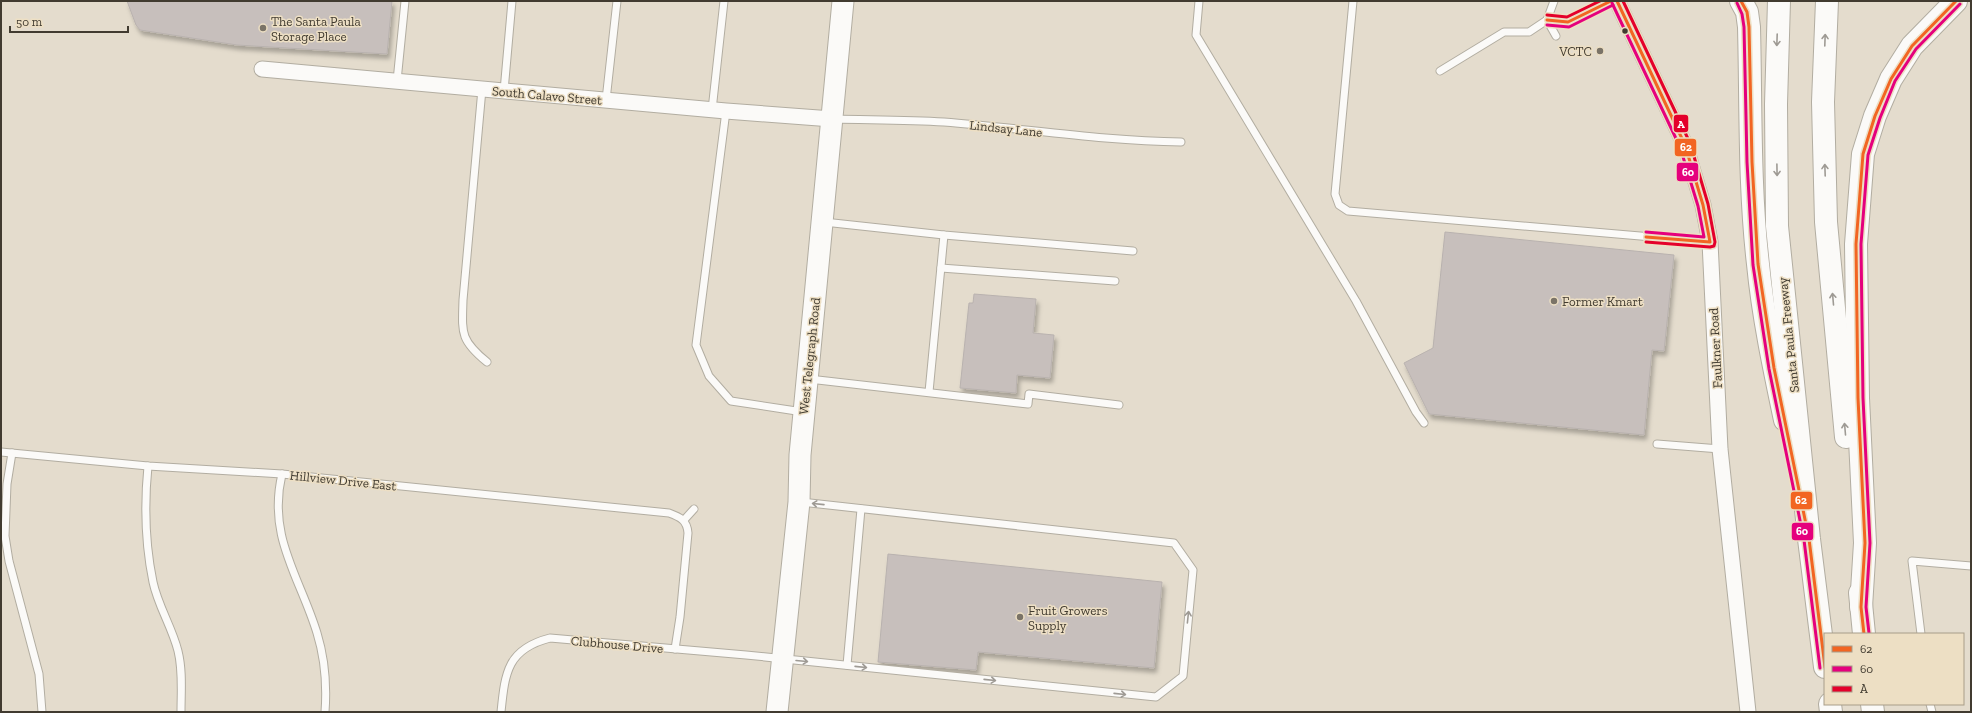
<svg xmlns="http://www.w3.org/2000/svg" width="1972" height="713" viewBox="0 0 1972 713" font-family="'Zilla Slab',serif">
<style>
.building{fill:#c7bfbc;stroke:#b9b2af;filter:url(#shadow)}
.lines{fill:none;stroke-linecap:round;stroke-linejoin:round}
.service-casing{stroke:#b2ada1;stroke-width:9}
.minor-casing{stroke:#b2ada1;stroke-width:17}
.secondary-casing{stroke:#b2ada1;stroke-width:23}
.motorway-casing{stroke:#b2ada1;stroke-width:24}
.service{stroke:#fbfaf8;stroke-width:7}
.minor{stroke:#fbfaf8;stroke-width:15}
.secondary{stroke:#fbfaf8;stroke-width:21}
.motorway{stroke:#fbfaf8;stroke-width:22}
.bus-1-casing{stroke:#eddfc4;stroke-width:6}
.bus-2-casing{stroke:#eddfc4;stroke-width:6}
.bus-3-casing{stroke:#eddfc4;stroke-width:6}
.bus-1{stroke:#f26522;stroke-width:3}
.bus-2{stroke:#e5007d;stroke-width:3}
.bus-3{stroke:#e4002b;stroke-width:3}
.oneway{stroke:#9e9a94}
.poi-dot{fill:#7a7367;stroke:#eddfc4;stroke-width:1.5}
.bus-dot{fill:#413b30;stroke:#eddfc4;stroke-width:1.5}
.labels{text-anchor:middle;stroke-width:3;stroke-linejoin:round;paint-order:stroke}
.poi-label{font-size:13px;fill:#413b30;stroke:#eddfc4;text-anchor:start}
.street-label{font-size:13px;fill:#413b30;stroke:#eddfc4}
.line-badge{stroke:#eddfc4;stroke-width:1.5}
.badge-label{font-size:11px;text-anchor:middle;font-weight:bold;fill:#fff}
</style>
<defs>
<filter id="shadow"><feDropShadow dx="2.5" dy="4.5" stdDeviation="2" flood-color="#0004"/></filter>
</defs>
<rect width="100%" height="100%" fill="#e4dccd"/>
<!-- building -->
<g class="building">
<path d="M 127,1 L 392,1 L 387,54 L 237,45 L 140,30 L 136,25 Z"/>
<path d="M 1445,232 L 1674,255 L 1664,351 L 1652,350 L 1644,435 L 1429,414 L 1404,363 L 1433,348 Z"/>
<path d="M 974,294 L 1036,299 L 1033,333 L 1054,335 L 1050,378 L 1017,375 L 1016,393 L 960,388 L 969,303 L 973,303 Z"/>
<path d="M 888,554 L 1162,582 L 1154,668 L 978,652 L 976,670 L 878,662 Z"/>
</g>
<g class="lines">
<!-- service casing -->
<g class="service-casing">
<g id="service">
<path d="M 1199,1 L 1196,35 L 1356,301 L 1416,412 L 1424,423"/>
<path d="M 1353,1 L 1335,194 L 1339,205 L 1348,211 L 1710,242"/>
<path d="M 1547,20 L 1568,22 L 1611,1"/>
<path d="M 1547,20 L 1556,36"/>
<path d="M 1440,71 L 1504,32 L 1529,32 L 1547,20 L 1554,1"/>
<path d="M 397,81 L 405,1"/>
<path d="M 482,89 L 463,300 C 462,333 460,340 487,362"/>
<path d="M 504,91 L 512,1"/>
<path d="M 606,100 L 617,1"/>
<path d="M 712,110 L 724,1"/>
<path d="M 726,111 L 696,345 L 709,376 L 731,401 L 803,412"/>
<path d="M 834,119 C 870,120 907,120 944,122 C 1023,128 1101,141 1181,142"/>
<path d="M 824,222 L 944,235 L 1133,251"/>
<path d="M 941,268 L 1115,281"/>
<path d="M 809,379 L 1028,404 L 1029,394 L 1119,405"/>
<path d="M 929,392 L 944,235"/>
<path d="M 1657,444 L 1720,449"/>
<path d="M 1,452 L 148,466 L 282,474 L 669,513 C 680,517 687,520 688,533 L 680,617 L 675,649"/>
<path d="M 12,453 L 7,484 L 5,536 L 9,561 L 39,674 L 42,712"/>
<path d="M 148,466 C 144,506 145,543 153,582 C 158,606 172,627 178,651 C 183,671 181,692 181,712"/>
<path d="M 282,474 C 267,537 300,577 317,633 C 325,659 327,685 325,712"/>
<path d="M 684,520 L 694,509"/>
<path d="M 1921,634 L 1912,561 L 1971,566"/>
<path d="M 847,665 L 861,509"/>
<path d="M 1930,704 L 1932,712"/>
<path d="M 501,712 C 505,673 507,649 550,638 L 746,655 L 1156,697 L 1183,676 L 1193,570 L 1174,543 L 801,502"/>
</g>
</g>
<!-- minor casing -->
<g class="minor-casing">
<g id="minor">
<path d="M 1617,1 L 1685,145 L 1703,205 L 1710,242 L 1720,449 L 1748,712"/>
<path d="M 262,69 L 726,111 L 832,119"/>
</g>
</g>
<!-- secondary casing -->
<g class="secondary-casing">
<path id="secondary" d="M 777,712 L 799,502 L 800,455 L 843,1"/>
</g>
<!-- motorway casing -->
<g class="motorway-casing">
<g id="motorway">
<path d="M 1741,1 L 1747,12 L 1749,27 C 1751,106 1749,186 1758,264 C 1763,316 1774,368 1785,420"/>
<path d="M 1779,1 L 1776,104 L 1777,226 L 1809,539 L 1825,667"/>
<path d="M 1827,1 L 1823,102 L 1826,222 L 1846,437"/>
<path d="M 1860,593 L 1864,634"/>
<path d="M 1861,607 L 1865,543 L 1858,398 L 1856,244 L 1863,154 L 1875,116 L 1891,79 L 1912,46 L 1956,1"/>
<path d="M 1830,704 L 1831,712"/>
<path d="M 1872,704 L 1873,712"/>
</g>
</g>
<!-- service -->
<use href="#service" class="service"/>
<!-- minor -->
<use href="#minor" class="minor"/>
<!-- secondary -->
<use href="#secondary" class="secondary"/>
<!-- motorway -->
<use href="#motorway" class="motorway"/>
<!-- bus-1 casing -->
<g class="bus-1-casing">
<g id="bus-1">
<path d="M 1617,1 L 1685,145 L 1703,205 L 1710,242 L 1646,237"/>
<path d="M 1741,1 L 1747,12 L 1749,27 L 1752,162 L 1758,264 L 1774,368 L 1809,539 L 1825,667"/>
<path d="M 1547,20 L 1568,22 L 1611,1"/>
<path d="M 1864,634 L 1861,607 L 1865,543 L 1858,398 L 1856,244 L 1863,154 L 1875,116 L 1891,79 L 1912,46 L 1956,1"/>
</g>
</g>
<!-- bus-2 casing -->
<g class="bus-2-casing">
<g id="bus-2">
<path d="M 1612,3 L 1680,147 L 1698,206 L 1704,237 L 1646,232"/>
<path d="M 1737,3 L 1742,14 L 1744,27 L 1747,162 L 1753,265 L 1769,369 L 1804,540 L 1820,668"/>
<path d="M 1547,25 L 1569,27 L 1613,5"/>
<path d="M 1869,633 L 1866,607 L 1870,543 L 1863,398 L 1861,244 L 1868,155 L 1880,118 L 1895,81 L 1916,49 L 1960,4"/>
</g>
</g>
<!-- bus-3 casing -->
<g class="bus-3-casing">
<g id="bus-3">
<path d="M 1623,1 L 1690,143 L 1708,204 L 1715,242 L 1714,246 L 1710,247 L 1646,242"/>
<path d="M 1547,15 L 1567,17 L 1600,1"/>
</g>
</g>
<!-- bus-1 -->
<use href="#bus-1" class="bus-1"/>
<!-- bus-2 -->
<use href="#bus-2" class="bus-2"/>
<!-- bus-3 -->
<use href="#bus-3" class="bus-3"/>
</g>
<!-- one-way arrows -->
<defs><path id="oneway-shaft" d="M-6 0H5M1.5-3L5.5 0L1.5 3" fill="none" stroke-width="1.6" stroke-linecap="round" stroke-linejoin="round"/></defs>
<g class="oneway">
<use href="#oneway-shaft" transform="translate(1777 40) rotate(92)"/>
<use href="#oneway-shaft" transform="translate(1825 40) rotate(-88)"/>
<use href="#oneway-shaft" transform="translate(1777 170) rotate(89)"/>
<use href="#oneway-shaft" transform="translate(1825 170) rotate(-92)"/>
<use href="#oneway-shaft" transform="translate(1833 299) rotate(-95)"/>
<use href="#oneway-shaft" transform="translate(1845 429) rotate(-95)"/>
<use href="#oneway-shaft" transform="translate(818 504) rotate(-174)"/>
<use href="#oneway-shaft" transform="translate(1188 617) rotate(-84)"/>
<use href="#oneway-shaft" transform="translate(802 661) rotate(5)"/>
<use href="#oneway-shaft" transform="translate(861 667) rotate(6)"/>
<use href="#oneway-shaft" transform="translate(990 680) rotate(6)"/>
<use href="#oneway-shaft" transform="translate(1120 694) rotate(6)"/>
</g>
<!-- markers -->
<g class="poi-dot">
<circle cx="263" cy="28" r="4"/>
<circle cx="1600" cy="51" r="4"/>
<circle cx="1554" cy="301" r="4"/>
<circle cx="1020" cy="617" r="4"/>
</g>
<circle class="bus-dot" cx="1625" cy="31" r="3.5"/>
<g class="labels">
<!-- poi labels -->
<g class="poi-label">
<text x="271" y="26">The Santa Paula<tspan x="271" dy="15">Storage Place</tspan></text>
<text x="1592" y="56" text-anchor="end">VCTC</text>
<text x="1562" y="306">Former Kmart</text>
<text x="1028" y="615">Fruit Growers<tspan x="1028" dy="15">Supply</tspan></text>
</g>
<!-- street labels -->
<g class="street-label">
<text transform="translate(547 95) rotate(5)" y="5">South Calavo Street</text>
<text transform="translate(1006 128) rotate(6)" y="5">Lindsay Lane</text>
<text transform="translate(1788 335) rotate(-96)" y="5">Santa Paula Freeway</text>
<text transform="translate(1715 348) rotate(-93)" y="5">Faulkner Road</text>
<text transform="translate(809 356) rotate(-84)" y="5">West Telegraph Road</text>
<text transform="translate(343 480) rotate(6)" y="5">Hillview Drive East</text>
<text transform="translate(617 644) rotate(5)" y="5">Clubhouse Drive</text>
</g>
</g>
<g class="line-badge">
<rect x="1673" y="114" width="16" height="19" rx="4" fill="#e4002b"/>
<rect x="1674" y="138" width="23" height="19" rx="4" fill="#f26522"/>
<rect x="1676" y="162" width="23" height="20" rx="4" fill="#e5007d"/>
<rect x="1790" y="491" width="23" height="19" rx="4" fill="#f26522"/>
<rect x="1791" y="522" width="23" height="19" rx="4" fill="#e5007d"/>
</g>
<g class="badge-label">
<text x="1681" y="128">A</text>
<text x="1686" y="151">62</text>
<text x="1688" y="176">60</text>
<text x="1801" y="504">62</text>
<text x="1802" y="535">60</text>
</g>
<!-- border -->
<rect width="1972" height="713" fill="none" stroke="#413b30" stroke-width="4"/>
<!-- legend -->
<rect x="1824" y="633" width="140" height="72" fill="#eddfc4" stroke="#a89d89"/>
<rect x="1832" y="646" width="20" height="6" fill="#f26522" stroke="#a89d89"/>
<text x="1860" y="653" font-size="12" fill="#413b30">62</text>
<rect x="1832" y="666" width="20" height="6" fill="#e5007d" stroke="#a89d89"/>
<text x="1860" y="673" font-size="12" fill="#413b30">60</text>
<rect x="1832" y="686" width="20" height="6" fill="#e4002b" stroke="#a89d89"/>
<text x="1860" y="693" font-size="12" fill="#413b30">A</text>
<!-- scale -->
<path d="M10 26v6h118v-6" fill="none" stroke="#413b30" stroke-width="2"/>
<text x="16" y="26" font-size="12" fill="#413b30" stroke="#eddfc4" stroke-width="3" paint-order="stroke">50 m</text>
</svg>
